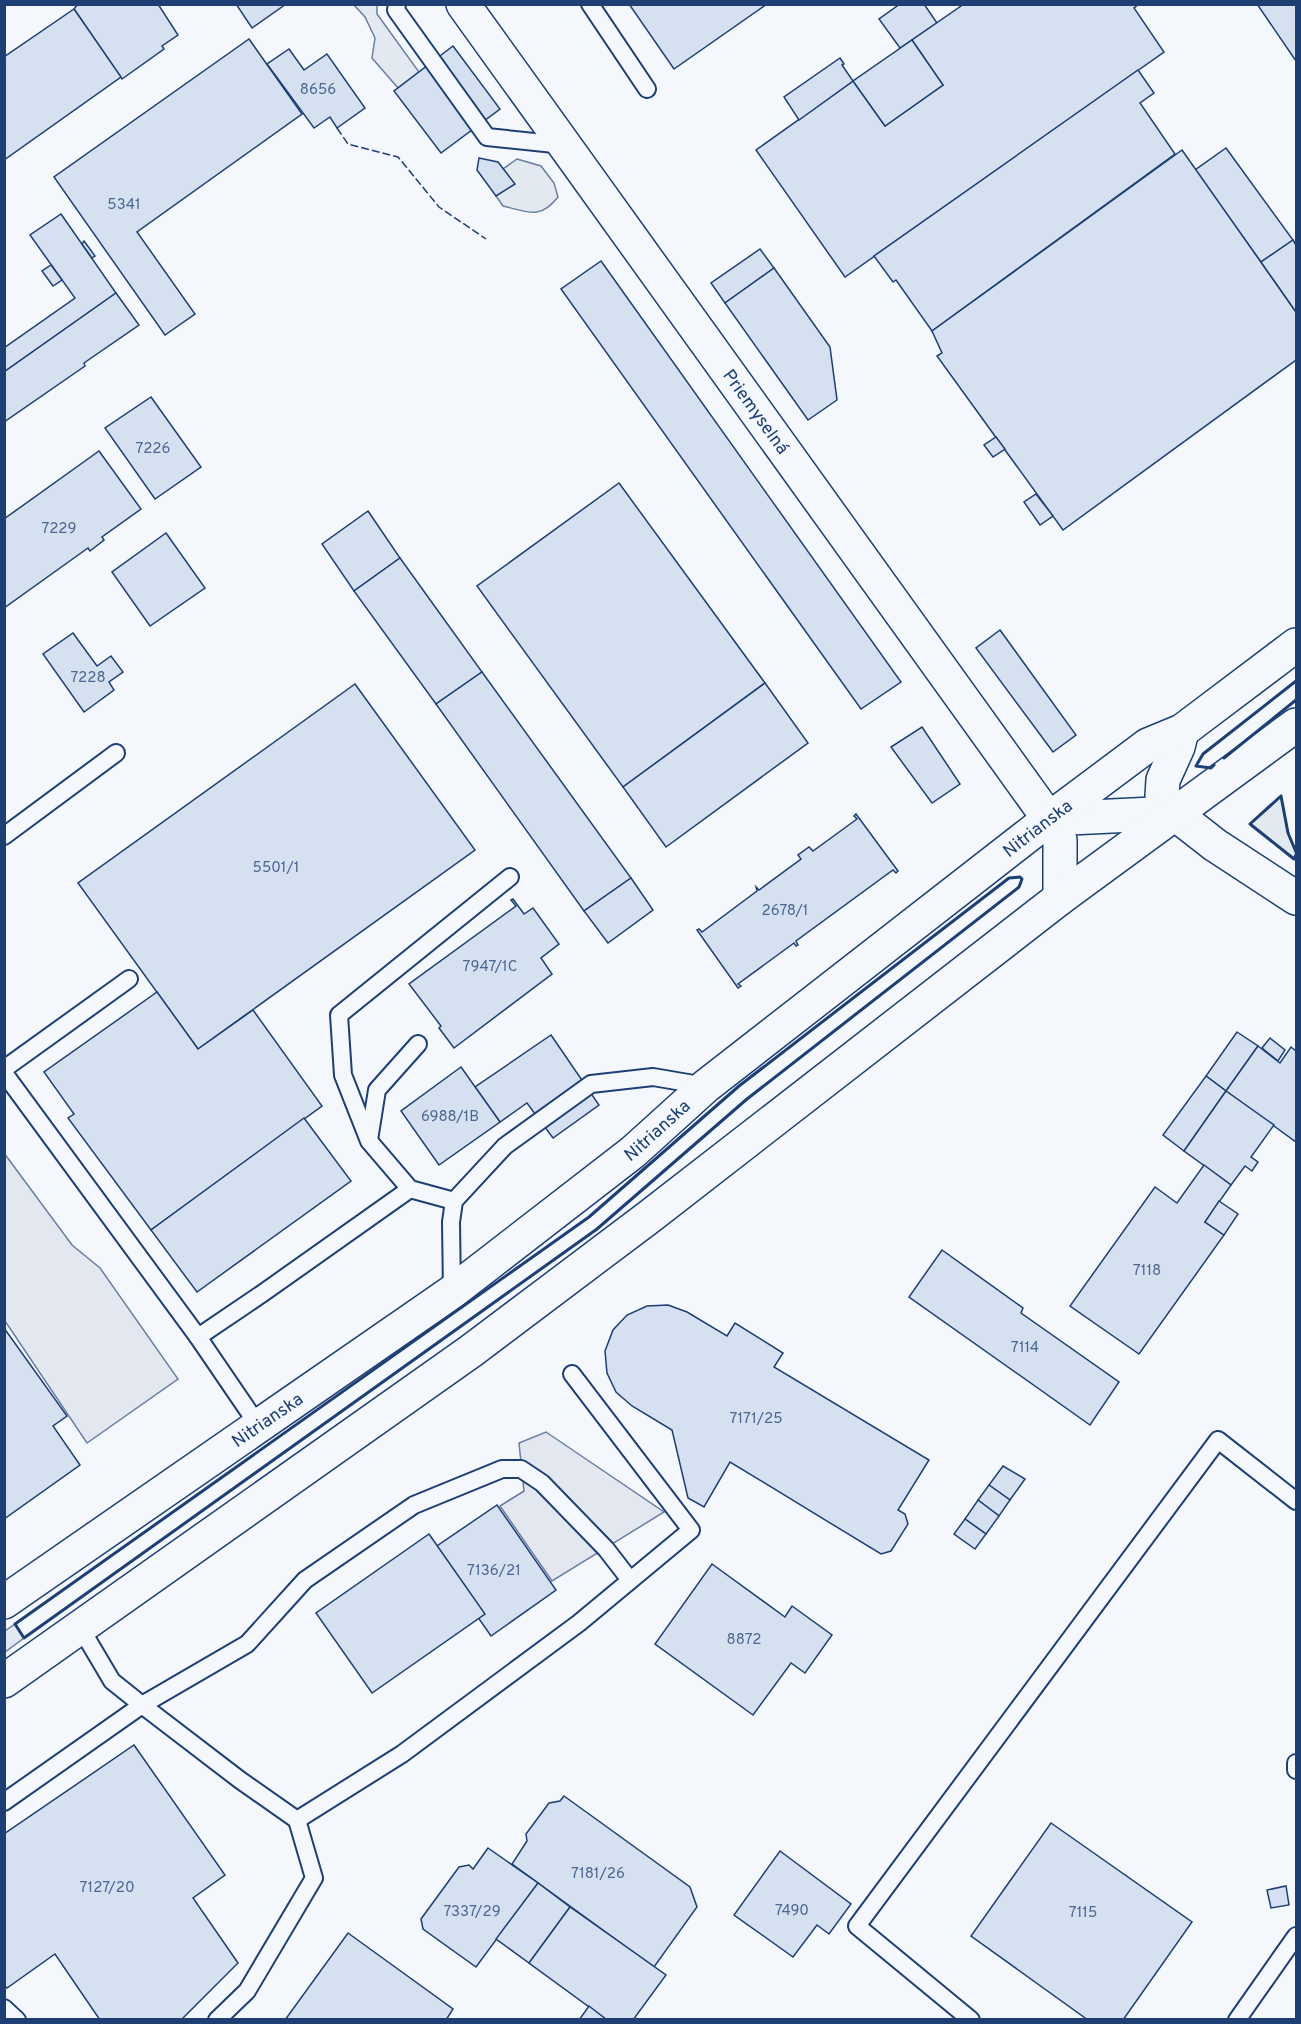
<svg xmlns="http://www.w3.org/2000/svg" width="1301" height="2024" viewBox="0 0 1301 2024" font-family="Overpass,sans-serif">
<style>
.green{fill:#e3e9f0;stroke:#687fa3;stroke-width:1.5}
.parking{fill:#e3e8f0;stroke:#687fa3;stroke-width:1.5}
.building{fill:#d5e0f0;stroke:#1d3f73;stroke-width:1.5}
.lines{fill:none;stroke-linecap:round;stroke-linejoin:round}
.service-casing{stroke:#1d3f73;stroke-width:20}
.minor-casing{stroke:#1d3f73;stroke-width:36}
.primary-casing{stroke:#1d3f73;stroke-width:36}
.service{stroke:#f4f7fb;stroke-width:16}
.minor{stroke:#f4f7fb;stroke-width:33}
.primary{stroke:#f4f7fb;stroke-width:33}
.fence{stroke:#1d3f73;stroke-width:1.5;stroke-dasharray:8 3;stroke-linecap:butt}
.wall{stroke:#1d3f73;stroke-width:3}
.labels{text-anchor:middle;stroke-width:4.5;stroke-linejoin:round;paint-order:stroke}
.number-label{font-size:15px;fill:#4b6792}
.street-label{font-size:18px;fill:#1d3f73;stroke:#f4f7fb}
</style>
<rect width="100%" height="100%" fill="#f4f7fb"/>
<!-- green -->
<g class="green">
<path d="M 354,5 L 377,5 L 377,14 L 419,72 L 398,88 L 372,58 L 375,38 L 365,17 Z"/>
<path d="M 517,159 L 541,166 L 554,183 L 558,197 C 540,220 528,212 503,206 L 496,196 L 514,184 L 503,169 Z"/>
<path d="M 1281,796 L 1288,833 L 1296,852 L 1294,859 L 1250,824 Z"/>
<path d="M 15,1624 L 24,1638 L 5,1652 L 5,1631 Z"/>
</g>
<!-- parking -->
<g class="parking">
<path d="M 4,1153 L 72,1245 L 100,1268 L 178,1379 L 87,1443 L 5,1321 Z"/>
<path d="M 546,1432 L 664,1512 L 552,1581 L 500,1506 L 524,1491 L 519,1443 Z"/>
</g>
<!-- building -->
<g class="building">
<path d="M 78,4 L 158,4 L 178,35 L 162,46 L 164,49 L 122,79 L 74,9 Z"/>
<path d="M 236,4 L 286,4 L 252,28 Z"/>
<path d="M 629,4 L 767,4 L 674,69 Z"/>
<path d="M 900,4 L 924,4 L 937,23 L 900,48 L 879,19 Z"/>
<path d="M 964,4 L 1139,4 L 1134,8 L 1164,52 L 845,277 L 756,150 L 853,81 L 885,126 L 943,85 L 912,40 Z"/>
<path d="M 1257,4 L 1296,4 L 1296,61 Z"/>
<path d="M 74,9 L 121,77 L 4,160 L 4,57 Z"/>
<path d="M 249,39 L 302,114 L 137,232 L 195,314 L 165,335 L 54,177 Z"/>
<path d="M 912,40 L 943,85 L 885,126 L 853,81 Z"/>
<path d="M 453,46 L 500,109 L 441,153 L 394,91 Z"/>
<path d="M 289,49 L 304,70 L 327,54 L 365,108 L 337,128 L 330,117 L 314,128 L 267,64 Z"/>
<path d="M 840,58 L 844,64 L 842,65 L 853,81 L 799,120 L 784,97 Z"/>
<path d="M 1138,70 L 1154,93 L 1140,103 L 1175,154 L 932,331 L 896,280 L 893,282 L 874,256 Z"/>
<path d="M 1226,148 L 1293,240 L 1261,262 L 1195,170 Z"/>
<path d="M 1182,150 L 1296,312 L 1296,360 L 1063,530 L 937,356 L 942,353 L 932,331 Z"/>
<path d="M 479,158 L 498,162 L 515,184 L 496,196 L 477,170 Z"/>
<path d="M 61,214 L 116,293 L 4,372 L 4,348 L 75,298 L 30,235 Z"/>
<path d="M 1293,240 L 1296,245 L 1296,312 L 1261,262 Z"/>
<path d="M 84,241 L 95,256 L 92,258 L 82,244 Z"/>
<path d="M 760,249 L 774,268 L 725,303 L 711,283 Z"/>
<path d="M 601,261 L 901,682 L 861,709 L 561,289 Z"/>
<path d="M 51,265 L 62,280 L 53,286 L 42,271 Z"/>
<path d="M 774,268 L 830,347 L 837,400 L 808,420 L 725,303 Z"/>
<path d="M 116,293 L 139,325 L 84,363 L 85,366 L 4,422 L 4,372 Z"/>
<path d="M 151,397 L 201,467 L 155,499 L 105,428 Z"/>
<path d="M 996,437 L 1005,449 L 993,457 L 984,445 Z"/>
<path d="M 99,451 L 141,509 L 102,537 L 104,540 L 90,551 L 88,548 L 4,608 L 4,519 Z"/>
<path d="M 619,483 L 765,683 L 623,787 L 477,586 Z"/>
<path d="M 1036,494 L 1053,516 L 1040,525 L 1024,502 Z"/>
<path d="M 368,511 L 400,558 L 354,591 L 322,544 Z"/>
<path d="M 166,533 L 205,588 L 150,626 L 112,572 Z"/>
<path d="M 400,558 L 482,672 L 436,704 L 354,591 Z"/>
<path d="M 1000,630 L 1076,735 L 1053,752 L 976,648 Z"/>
<path d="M 73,633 L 97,666 L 111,656 L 123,672 L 109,682 L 114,690 L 84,712 L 43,654 Z"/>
<path d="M 482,672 L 631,878 L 584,911 L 436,704 Z"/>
<path d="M 765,683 L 808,743 L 666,847 L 623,787 Z"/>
<path d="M 355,684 L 475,850 L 198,1049 L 78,883 Z"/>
<path d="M 922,727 L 960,784 L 932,803 L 891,747 Z"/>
<path d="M 856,814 L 898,871 L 896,873 L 893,870 L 796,941 L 798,945 L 796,946 L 794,943 L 738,984 L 741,986 L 738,988 L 697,930 L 699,929 L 702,932 L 757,891 L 756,887 L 759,890 L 801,859 L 798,855 L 809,847 L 813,851 L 857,819 L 854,816 Z"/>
<path d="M 631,878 L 653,910 L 608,943 L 584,911 Z"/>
<path d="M 513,899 L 524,914 L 533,908 L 559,944 L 541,958 L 552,974 L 454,1048 L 439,1028 L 441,1026 L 409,984 L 516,906 L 511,900 Z"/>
<path d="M 157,992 L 198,1049 L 253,1010 L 322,1106 L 151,1230 L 68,1118 L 74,1114 L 44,1072 Z"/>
<path d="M 1237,1032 L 1258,1046 L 1226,1091 L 1206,1076 Z"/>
<path d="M 551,1035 L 599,1105 L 553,1138 L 527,1103 L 500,1122 L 475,1087 Z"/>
<path d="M 1270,1038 L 1285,1050 L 1278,1061 L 1262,1048 Z"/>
<path d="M 1258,1046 L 1280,1063 L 1291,1047 L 1296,1051 L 1296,1142 L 1226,1091 Z"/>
<path d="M 461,1067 L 500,1122 L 439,1165 L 401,1111 Z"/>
<path d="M 1206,1076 L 1226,1091 L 1184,1151 L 1163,1135 Z"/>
<path d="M 1226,1091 L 1274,1125 L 1251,1157 L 1258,1162 L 1252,1171 L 1245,1166 L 1231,1185 L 1184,1151 Z"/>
<path d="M 304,1118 L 351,1181 L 197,1292 L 151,1230 Z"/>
<path d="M 1204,1165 L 1231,1185 L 1205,1222 L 1224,1235 L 1139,1354 L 1070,1306 L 1155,1187 L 1177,1203 Z"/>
<path d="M 1219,1201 L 1238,1214 L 1224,1235 L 1205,1222 Z"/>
<path d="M 942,1250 L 1023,1308 L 1021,1313 L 1119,1382 L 1090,1425 L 909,1297 Z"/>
<path d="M 668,1305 L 687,1312 L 727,1336 L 735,1323 L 783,1353 L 774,1367 L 929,1460 L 898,1510 L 905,1514 L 908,1524 L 891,1551 L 881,1554 L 730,1462 L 704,1507 L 688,1498 L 672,1430 L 632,1406 L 616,1392 L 607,1373 L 605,1351 L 613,1330 L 627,1315 L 647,1306 Z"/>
<path d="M 4,1328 L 67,1416 L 53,1426 L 80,1465 L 4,1519 Z"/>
<path d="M 1003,1466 L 1025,1479 L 1010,1500 L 989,1485 Z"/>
<path d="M 989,1485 L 1010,1500 L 999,1516 L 978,1500 Z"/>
<path d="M 978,1500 L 999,1516 L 986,1534 L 965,1519 Z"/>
<path d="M 497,1505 L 556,1590 L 491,1636 L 431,1550 Z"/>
<path d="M 965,1519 L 986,1534 L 975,1549 L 954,1534 Z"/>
<path d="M 429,1534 L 485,1614 L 372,1693 L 316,1613 Z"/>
<path d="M 712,1564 L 785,1617 L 792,1606 L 832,1635 L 805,1673 L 791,1663 L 753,1715 L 655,1644 Z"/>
<path d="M 134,1745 L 225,1875 L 193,1898 L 238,1963 L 181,2020 L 100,2020 L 55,1954 L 7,1988 L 4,1985 L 4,1834 Z"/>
<path d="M 564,1796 L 690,1887 L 697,1907 L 654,1967 L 512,1864 L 527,1841 L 526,1834 L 549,1803 L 560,1801 Z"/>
<path d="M 1051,1823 L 1192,1922 L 1123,2020 L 1088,2020 L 971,1936 Z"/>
<path d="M 488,1848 L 538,1883 L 476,1967 L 423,1929 L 421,1919 L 459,1867 L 469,1865 L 473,1869 Z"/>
<path d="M 780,1851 L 851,1904 L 829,1934 L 817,1925 L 793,1957 L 734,1915 Z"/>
<path d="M 538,1883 L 570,1907 L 529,1963 L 496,1939 Z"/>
<path d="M 1286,1886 L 1289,1905 L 1271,1908 L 1267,1890 Z"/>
<path d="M 570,1907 L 666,1975 L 633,2020 L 607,2020 L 529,1963 Z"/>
<path d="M 348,1933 L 453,2009 L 446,2020 L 285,2020 Z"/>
<path d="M 589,2006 L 607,2020 L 579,2020 Z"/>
</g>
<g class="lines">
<!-- service casing -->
<g class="service-casing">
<g id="service">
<path d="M 397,4 L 396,10 L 487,137 L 564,145"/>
<path d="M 590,4 L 647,89"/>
<path d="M 4,836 L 116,753"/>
<path d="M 4,1069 L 129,979"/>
<path d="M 4,1073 L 198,1337 L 258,1425"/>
<path d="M 369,1140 L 377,1090 L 418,1044"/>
<path d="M 454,1201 L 410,1189 L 369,1141 L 343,1075 L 339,1015 L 510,877"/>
<path d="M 452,1292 L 451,1222 L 454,1201 L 505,1146 L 591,1084 L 653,1077 L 706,1086"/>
<path d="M 198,1337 L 263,1293 L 410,1189"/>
<path d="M 80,1627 L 112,1681 L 142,1705 L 240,1780 L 297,1820 L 402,1754 L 579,1623 L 691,1530 L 572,1374"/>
<path d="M 1296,1763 L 1296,1770"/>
<path d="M 4,1802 L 142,1705 L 247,1644 L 305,1580 L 414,1505 L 502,1469 L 521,1469 L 542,1483 L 606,1549 L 630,1580"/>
<path d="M 4,2008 L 17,2020"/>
<path d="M 217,2020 L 247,1991 L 314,1878 L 297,1820"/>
<path d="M 971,2020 L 857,1926 L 1218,1440 L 1296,1501"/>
<path d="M 1237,2020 L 1296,1936"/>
</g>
</g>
<!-- minor casing -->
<g class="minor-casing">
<g id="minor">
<path id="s1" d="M 463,4 L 1049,819"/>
<path d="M 1174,813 L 1215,845 L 1296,898"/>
</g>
</g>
<!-- primary casing -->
<g class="primary-casing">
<g id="primary">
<path d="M 1174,813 L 1162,796 L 1163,780 L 1178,747 L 1182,731"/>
<path d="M 1049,819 L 1174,813"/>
<path d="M 1049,819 L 1060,840 L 1060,898"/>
<path id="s2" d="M 4,1602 L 452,1292 L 633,1152 L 706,1086 L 1049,819 L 1148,745 L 1182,731 L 1296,645"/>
<path d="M 4,1681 L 471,1351 L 649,1217 L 1060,898 L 1296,725"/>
</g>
</g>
<!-- service -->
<use href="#service" class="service"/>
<!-- minor -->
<use href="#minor" class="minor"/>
<!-- primary -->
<use href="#primary" class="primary"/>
<!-- fence -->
<path class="fence" d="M 337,128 L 348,144 L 398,157 L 439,207 L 486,239"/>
<!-- wall -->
<g class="wall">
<path d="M 1224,758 L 1296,700"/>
<path d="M 1214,765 L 1211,768 L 1196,766 L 1203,754 L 1296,681"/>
<path d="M 1296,852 L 1288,833 L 1281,796 L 1250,824 L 1294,859 L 1296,855"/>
<path d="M 1020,877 L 1022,879 L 1019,887 L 747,1099 L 597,1229 L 24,1638 L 15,1624 L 589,1217 L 739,1086 L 1009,878 Z"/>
</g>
</g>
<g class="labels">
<!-- number labels -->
<g class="number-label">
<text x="318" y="94">8656</text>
<text x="124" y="209">5341</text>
<text x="153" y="453">7226</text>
<text x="59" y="533">7229</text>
<text x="88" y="682">7228</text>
<text x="276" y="872">5501/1</text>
<text x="785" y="915">2678/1</text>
<text x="490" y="971">7947/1C</text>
<text x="450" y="1121">6988/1B</text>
<text x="1147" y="1275">7118</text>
<text x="1025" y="1352">7114</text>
<text x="756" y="1423">7171/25</text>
<text x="494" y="1575">7136/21</text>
<text x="744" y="1644">8872</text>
<text x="598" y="1878">7181/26</text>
<text x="107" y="1892">7127/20</text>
<text x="792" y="1915">7490</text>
<text x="472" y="1916">7337/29</text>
<text x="1083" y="1917">7115</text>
</g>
<!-- street labels -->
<g class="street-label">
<text dy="6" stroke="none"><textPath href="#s1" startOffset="502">Priemyselná</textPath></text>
<text dy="6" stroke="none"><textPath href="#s2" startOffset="1292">Nitrianska</textPath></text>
<text dy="6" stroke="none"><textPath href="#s2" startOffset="806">Nitrianska</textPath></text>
<text dy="6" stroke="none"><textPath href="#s2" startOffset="320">Nitrianska</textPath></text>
</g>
</g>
<!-- border -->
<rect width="1301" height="2024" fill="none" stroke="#1d3f73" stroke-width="12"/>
</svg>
